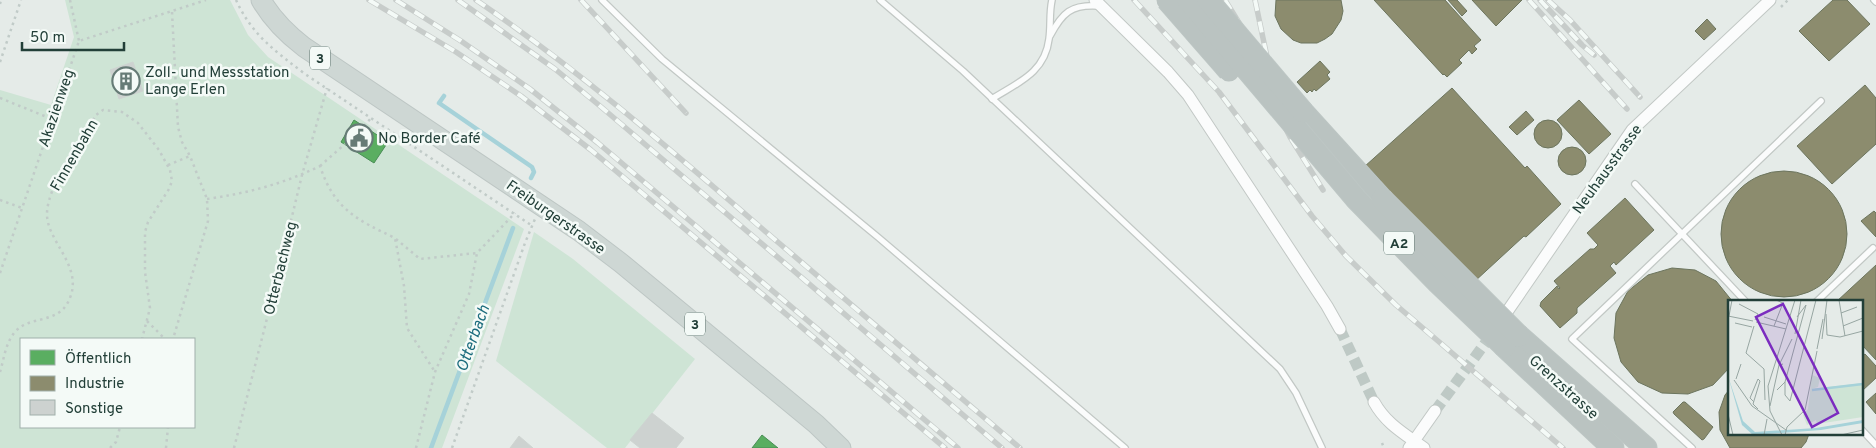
<svg xmlns="http://www.w3.org/2000/svg" width="1876" height="448" viewBox="0 0 1876 448" font-family="Overpass,sans-serif">
<style>
.green{fill:#cee4d5;fill-rule:evenodd}
.public{fill:#5aae61;stroke:#498d55}
.industry{fill:#8c8c6e;stroke:#6c755e}
.lines{fill:none;stroke-linecap:round;stroke-linejoin:round}
.stream{stroke:#a6d2d9;stroke-width:4.5}
.building{fill:#cdd2d0;stroke:#ced4d1}
.minor-tunnel{stroke:#bec9c5;stroke-width:11;stroke-dasharray:11 5.5;stroke-linecap:butt}
.service-casing{stroke:#c2c8c5;stroke-width:8}
.minor-casing{stroke:#c2c8c5;stroke-width:13}
.primary-casing{stroke:#bdc6c4;stroke-width:21}
.motorway-casing{stroke:#bdc6c4;stroke-width:23}
.path{stroke:#c1cbc8;stroke-width:2.5;stroke-dasharray:2.5 4;stroke-linecap:butt}
.service{stroke:#fbfcfc;stroke-width:5.5}
.minor{stroke:#fbfcfc;stroke-width:11}
.primary{stroke:#ced7d4;stroke-width:19}
.motorway{stroke:#bac3c1;stroke-width:21}
.rail-casing{stroke:#c7ccca;stroke-width:5.5}
.rail{stroke:#f4faf7;stroke-width:4;stroke-dasharray:11;stroke-linecap:butt}
.motorway-bridge-casing{stroke:#bdc6c4;stroke-width:23;stroke-linecap:butt}
.motorway-bridge{stroke:#bac3c1;stroke-width:21}
.labels{text-anchor:middle;stroke-width:5;stroke-linejoin:round;paint-order:stroke}
.shield{fill:#f4faf7;stroke:#617771;stroke-width:1}
.shield-label{font-size:14px;font-weight:bold;fill:#223f38}
.poi-label{font-size:15px;fill:#223f38;stroke:#f4faf7;text-anchor:start}
.street-label{font-size:15px;fill:#223f38;stroke:#f4faf7}
.water-label{font-size:16px;font-style:italic;fill:#1b6c7d;stroke:#f4faf7}
.inset-river{fill:none;stroke:#a6d2d9;stroke-width:2.5}
.inset-road{fill:none;stroke:#97a6a2;stroke-width:1}
.view{fill:#7b2cbf;fill-opacity:0.15;stroke:#7b2cbf;stroke-width:2.5}
.inset-edge{fill:none;stroke:#223f38;stroke-width:2.5}
</style>
<rect width="100%" height="100%" fill="#e5ebe8"/>
<!-- green -->
<g class="green">
<path d="M 65,0 L 230,0 L 248,35 L 268,57 L 524,229 L 442,448 L 0,448 L 0,90 L 51,105 L 74,37 ZM 21,339 L 194,339 L 194,427 L 21,427 Z"/>
<path d="M 534,232 L 573,259 L 695,359 L 625,448 L 607,448 L 496,361 Z"/>
</g>
<!-- public -->
<g class="public">
<path d="M 354,120 L 388,142 L 374,163 L 341,142 Z"/>
<path d="M 762,435 L 778,448 L 752,448 Z"/>
</g>
<!-- industry -->
<g class="industry">
<path d="M 1276,0 L 1341,0 L 1343,11 L 1341,20 L 1332,34 L 1325,39 L 1317,43 L 1301,43 L 1293,40 L 1281,29 L 1275,16 Z"/>
<path d="M 1374,0 L 1445,0 L 1481,40 L 1474,46 L 1477,49 L 1472,54 L 1469,50 L 1459,60 L 1462,63 L 1447,77 L 1444,74 L 1443,75 Z"/>
<path d="M 1448,0 L 1457,0 L 1467,11 L 1462,16 Z"/>
<path d="M 1472,0 L 1522,0 L 1496,26 Z"/>
<path d="M 1833,0 L 1847,0 L 1870,24 L 1829,61 L 1799,31 Z"/>
<path d="M 1707,19 L 1716,29 L 1704,40 L 1695,31 Z"/>
<path d="M 1320,61 L 1330,72 L 1327,75 L 1330,79 L 1316,91 L 1314,89 L 1312,92 L 1310,90 L 1307,93 L 1297,82 Z"/>
<path d="M 1865,85 L 1876,98 L 1876,144 L 1832,184 L 1797,146 Z"/>
<path d="M 1452,88 L 1525,168 L 1527,166 L 1561,204 L 1526,237 L 1524,236 L 1474,282 L 1400,201 L 1398,203 L 1379,182 L 1381,181 L 1370,169 L 1368,171 L 1364,167 Z"/>
<path d="M 1579,100 L 1611,134 L 1589,154 L 1557,120 Z"/>
<path d="M 1526,111 L 1534,120 L 1517,135 L 1509,127 Z"/>
<circle cx="1548" cy="134" r="14"/>
<circle cx="1572" cy="161" r="14"/>
<circle cx="1784" cy="234" r="63"/>
<path d="M 1625,198 L 1654,230 L 1616,265 L 1614,262 L 1610,266 L 1616,273 L 1577,308 L 1577,313 L 1560,328 L 1540,306 L 1541,302 L 1557,286 L 1559,289 L 1560,288 L 1554,281 L 1590,249 L 1594,249 L 1598,245 L 1587,233 Z"/>
<path d="M 1874,211 L 1876,213 L 1876,237 L 1861,221 Z"/>
<path d="M 1876,265 L 1876,360 L 1862,345 L 1862,302 L 1836,302 Z"/>
<path d="M 1672,268 L 1695,270 L 1716,281 L 1733,302 L 1730,302 L 1730,367 L 1713,385 L 1688,394 L 1662,393 L 1638,382 L 1621,362 L 1614,338 L 1616,313 L 1628,291 L 1648,275 Z"/>
<path d="M 1865,354 L 1876,366 L 1876,378 L 1862,391 L 1862,356 Z"/>
<path d="M 1730,389 L 1730,434 L 1809,434 L 1806,442 L 1801,448 L 1730,448 L 1720,430 L 1719,412 L 1725,395 Z"/>
<path d="M 1876,393 L 1876,414 L 1866,402 Z"/>
<path d="M 1683,402 L 1685,402 L 1713,427 L 1704,439 L 1702,440 L 1674,414 L 1673,412 Z"/>
</g>
<g class="lines">
<!-- stream -->
<g class="stream">
<path d="M 444,96 L 439,103 L 532,167 L 534,172 L 531,178"/>
<path d="M 431,448 L 513,228"/>
</g>
</g>
<!-- building -->
<g class="building">
<path d="M 133,62 L 143,91 L 119,99 L 110,70 Z"/>
<path d="M 652,413 L 684,438 L 676,448 L 640,448 L 630,440 Z"/>
<path d="M 519,436 L 533,448 L 510,448 Z"/>
</g>
<g class="lines">
<!-- minor-tunnel -->
<g class="minor-tunnel">
<path d="M 1340,329 L 1374,402"/>
<path d="M 1435,411 L 1489,338"/>
</g>
<!-- service casing -->
<g class="service-casing">
<g id="service">
<path d="M 602,0 L 662,59 L 879,238 L 1125,448"/>
<path d="M 880,0 L 963,71 L 1280,369 L 1296,393 L 1322,448"/>
<path d="M 1874,0 L 1876,2"/>
<path d="M 1050,36 C 1062,13 1071,4 1099,6"/>
<path d="M 992,99 C 1017,83 1045,73 1049,39 C 1051,26 1049,13 1052,0"/>
<path d="M 1635,184 L 1746,302"/>
<path d="M 1816,302 L 1873,248"/>
<path d="M 1862,430 L 1876,445"/>
<path d="M 1692,448 L 1572,339 L 1821,101"/>
</g>
</g>
<!-- minor casing -->
<g class="minor-casing">
<g id="minor">
<path d="M 1095,0 L 1168,72 L 1188,95 L 1327,306 L 1340,329"/>
<path d="M 1500,322 L 1632,130 L 1770,0"/>
<path d="M 1374,402 C 1386,424 1405,434 1424,448"/>
<path d="M 1409,448 L 1435,411"/>
</g>
</g>
<!-- primary casing -->
<g class="primary-casing">
<path id="primary" d="M 261,0 C 272,19 287,34 304,47 L 579,231 L 621,263 L 816,424 L 841,448"/>
</g>
<!-- motorway casing -->
<g class="motorway-casing">
<g id="motorway">
<path d="M 1303,112 L 1382,199"/>
<path d="M 1519,336 L 1646,448"/>
<path d="M 1505,347 L 1613,448"/>
</g>
</g>
<!-- path -->
<g class="path">
<path d="M 70,0 L 79,41"/>
<path d="M 236,0 C 252,35 275,51 305,74 L 531,225"/>
<path d="M 0,4 L 1,0"/>
<path d="M 1781,7 L 1788,0"/>
<path d="M 172,12 L 178,127 L 182,142 L 190,156 L 207,199 L 208,221 L 173,339"/>
<path d="M 0,62 L 21,0"/>
<path d="M 0,98 L 52,119"/>
<path d="M 364,126 L 372,117"/>
<path d="M 168,165 L 190,156"/>
<path d="M 320,166 L 345,144"/>
<path d="M 207,199 C 248,193 283,184 320,166 C 334,209 357,220 395,238 L 404,286 L 407,328 L 435,372"/>
<path d="M 0,200 L 22,208"/>
<path d="M 396,239 L 420,259 L 477,253"/>
<path d="M 0,273 L 79,41 L 206,0"/>
<path d="M 147,321 L 165,339"/>
<path d="M 0,372 C 4,359 5,345 14,333 C 30,313 61,327 71,295 C 81,264 46,240 47,213 C 48,184 81,141 96,115 L 103,110 L 122,112 L 138,123 L 159,150 L 170,170 L 172,181 L 169,189 L 148,222 L 145,232 L 145,272 L 150,308 L 142,339"/>
<path d="M 1382,443 L 1384,448"/>
<path d="M 110,448 L 116,442 L 120,427"/>
<path d="M 166,448 L 168,427"/>
<path d="M 234,448 L 274,291 L 302,175 L 327,88"/>
<path d="M 416,448 L 435,372 L 469,294 L 477,253 L 515,213"/>
<path d="M 452,448 L 525,243 L 535,219"/>
</g>
<!-- service -->
<use href="#service" class="service"/>
<!-- minor -->
<use href="#minor" class="minor"/>
<!-- primary -->
<use href="#primary" class="primary"/>
<!-- motorway -->
<use href="#motorway" class="motorway"/>
<!-- rail casing -->
<g class="rail-casing">
<g id="rail">
<path d="M 369,0 L 456,52 L 521,96 L 591,150 L 945,448"/>
<path d="M 396,0 L 461,41 L 530,89 L 598,143 L 958,448"/>
<path d="M 458,0 L 555,69 L 600,106 L 1002,448"/>
<path d="M 476,0 C 579,70 672,151 766,232 C 850,304 935,376 1020,448"/>
<path d="M 581,0 L 686,113"/>
<path d="M 1134,0 L 1219,92 L 1312,216 L 1346,256 L 1396,305 L 1563,448"/>
<path d="M 1225,0 L 1241,26 L 1263,84 L 1290,137 L 1323,190"/>
<path d="M 1255,0 L 1272,81"/>
<path d="M 1529,0 L 1627,109"/>
<path d="M 1540,0 L 1582,45 L 1594,55"/>
<path d="M 1548,0 L 1570,20 L 1640,97"/>
</g>
</g>
<!-- rail -->
<use href="#rail" class="rail"/>
<!-- motorway-bridge casing -->
<g class="motorway-bridge-casing">
<g id="motorway-bridge">
<path d="M 1167,0 L 1229,71"/>
<path d="M 1188,0 L 1357,200 L 1438,283 L 1505,347"/>
<path d="M 1208,0 L 1303,112"/>
<path d="M 1382,199 L 1519,336"/>
</g>
</g>
<!-- motorway-bridge -->
<use href="#motorway-bridge" class="motorway-bridge"/>
</g>
<!-- icons -->
<defs>
<g id="building-ring" transform="scale(1.4375)"><circle r="9.5" fill="#f4faf7" stroke="#667b76" stroke-width="1.5"/><path d="M-4-6H4V6H1V3H-1V6H-4ZM-2.5-4.3h1.7v1.8h-1.7ZM.8-4.3h1.7v1.8H.8ZM-2.5-1h1.7V.8h-1.7ZM.8-1h1.7V.8H.8Z" fill="#667b76"/></g>
<g id="civic-ring" transform="scale(1.4375)"><circle r="9.5" fill="#f4faf7" stroke="#667b76" stroke-width="1.5"/><path d="M-.6-6.5H3V-4.5H.6V-3L4-1V1h2V6H-6V1h2V-1L-.6-3ZM-1.2 2.5V6h2.4V2.5Z" fill="#667b76"/></g>
</defs>
<g fill-rule="evenodd">
<use href="#building-ring" x="126" y="81"/>
<use href="#civic-ring" x="359" y="138"/>
</g>
<g class="labels">
<!-- shield labels -->
<g class="shield">
<rect x="310" y="46.5" width="20" height="23" rx="4"/>
<rect x="1384" y="231.5" width="30" height="23" rx="4"/>
<rect x="685" y="312.5" width="20" height="23" rx="4"/>
</g>
<g class="shield-label">
<text x="320" y="63">3</text>
<text x="1399" y="248">A2</text>
<text x="695" y="329">3</text>
</g>
<!-- poi labels -->
<g class="poi-label">
<text x="145" y="77">Zoll- und Messstation<tspan x="145" dy="17">Lange Erlen</tspan></text>
<text x="378" y="143">No Border Café</text>
</g>
<!-- street labels -->
<g class="street-label">
<text transform="translate(56 108) rotate(-71)" y="5">Akazienweg</text>
<text transform="translate(74 155) rotate(-60)" y="5">Finnenbahn</text>
<text transform="translate(1607 169) rotate(-54)" y="5">Neuhausstrasse</text>
<text transform="translate(556 217) rotate(35)" y="5">Freiburgerstrasse</text>
<text transform="translate(280 268) rotate(-76)" y="5">Otterbachweg</text>
<text transform="translate(1564 387) rotate(42)" y="5">Grenzstrasse</text>
</g>
<!-- water labels -->
<g class="water-label">
<text transform="translate(472 338) rotate(-70)" y="6">Otterbach</text>
</g>
</g>
<!-- overview -->
<g transform="translate(1728 300)">
<rect width="135" height="135" fill="#e5ebe8"/>
<path d="M 84,75 L 92,78 L 90,87 L 83,89 L 135,83 L 135,117 L 89,124 L 88,120 L 79,125 L 75,115 L 80,109 Z" fill="#cee4d5"/>
<path d="M 0,76 L 15,121 L 27,132 L 88,128 L 135,120 L 135,123 L 93,130 L 25,135 L 14,125 Z" fill="#a6d2d9"/>
<path class="inset-river" d="M 84,90 L 135,84"/>
<path class="inset-road" d="M 111,0 L 117,36M 11,4 L 30,14 L 27,20M 113,13 L 129,7M 98,14 L 99,35 L 112,37 L 135,31M 0,16 L 25,21M 1,16 L 4,0M 36,17 L 58,24M 28,22 L 58,29M 7,23 L 24,27M 26,26 L 18,53 L 36,69 L 37,100M 46,26 L 55,3 L 48,0M 115,26 L 135,18M 67,34 L 73,0M 94,39 L 99,0M 89,49 L 95,19M 55,64 L 51,65 L 64,39M 8,79 L 13,64M 6,80 L 24,106 L 58,130M 57,82 L 57,95 L 62,101 L 88,0M 49,90 L 57,82 L 78,5 L 69,17M 26,102 L 22,98 L 30,79 L 32,81 L 25,104 L 30,109M 42,106 L 51,65M 0,114 L 5,135M 36,135 L 39,119M 54,135 L 42,111 L 40,86 L 67,0M 57,135 L 59,127 L 77,110 L 89,51M 113,135 L 135,130"/>
<path class="view" d="M 55,4 L 110,113 L 84,127 L 28,17 Z"/>
<rect width="135" height="135" class="inset-edge"/>
</g>
<!-- legend -->
<rect x="20" y="338" width="175" height="90" fill="#f4faf7" stroke="#a0afab"/>
<rect x="30" y="350" width="25" height="15" fill="#5aae61" stroke="#a0afab"/>
<text x="65" y="363" font-size="15" fill="#223f38">Öffentlich</text>
<rect x="30" y="376" width="25" height="15" fill="#8c8c6e" stroke="#a0afab"/>
<text x="65" y="388" font-size="15" fill="#223f38">Industrie</text>
<rect x="30" y="400" width="25" height="15" fill="#cdd2d0" stroke="#a0afab"/>
<text x="65" y="413" font-size="15" fill="#223f38">Sonstige</text>
<!-- scale -->
<path d="M22 42v8h102v-8" fill="none" stroke="#223f38" stroke-width="2.5"/>
<text x="30" y="42" font-size="15" fill="#223f38" stroke="#f4faf7" stroke-width="4" paint-order="stroke">50 m</text>
</svg>
